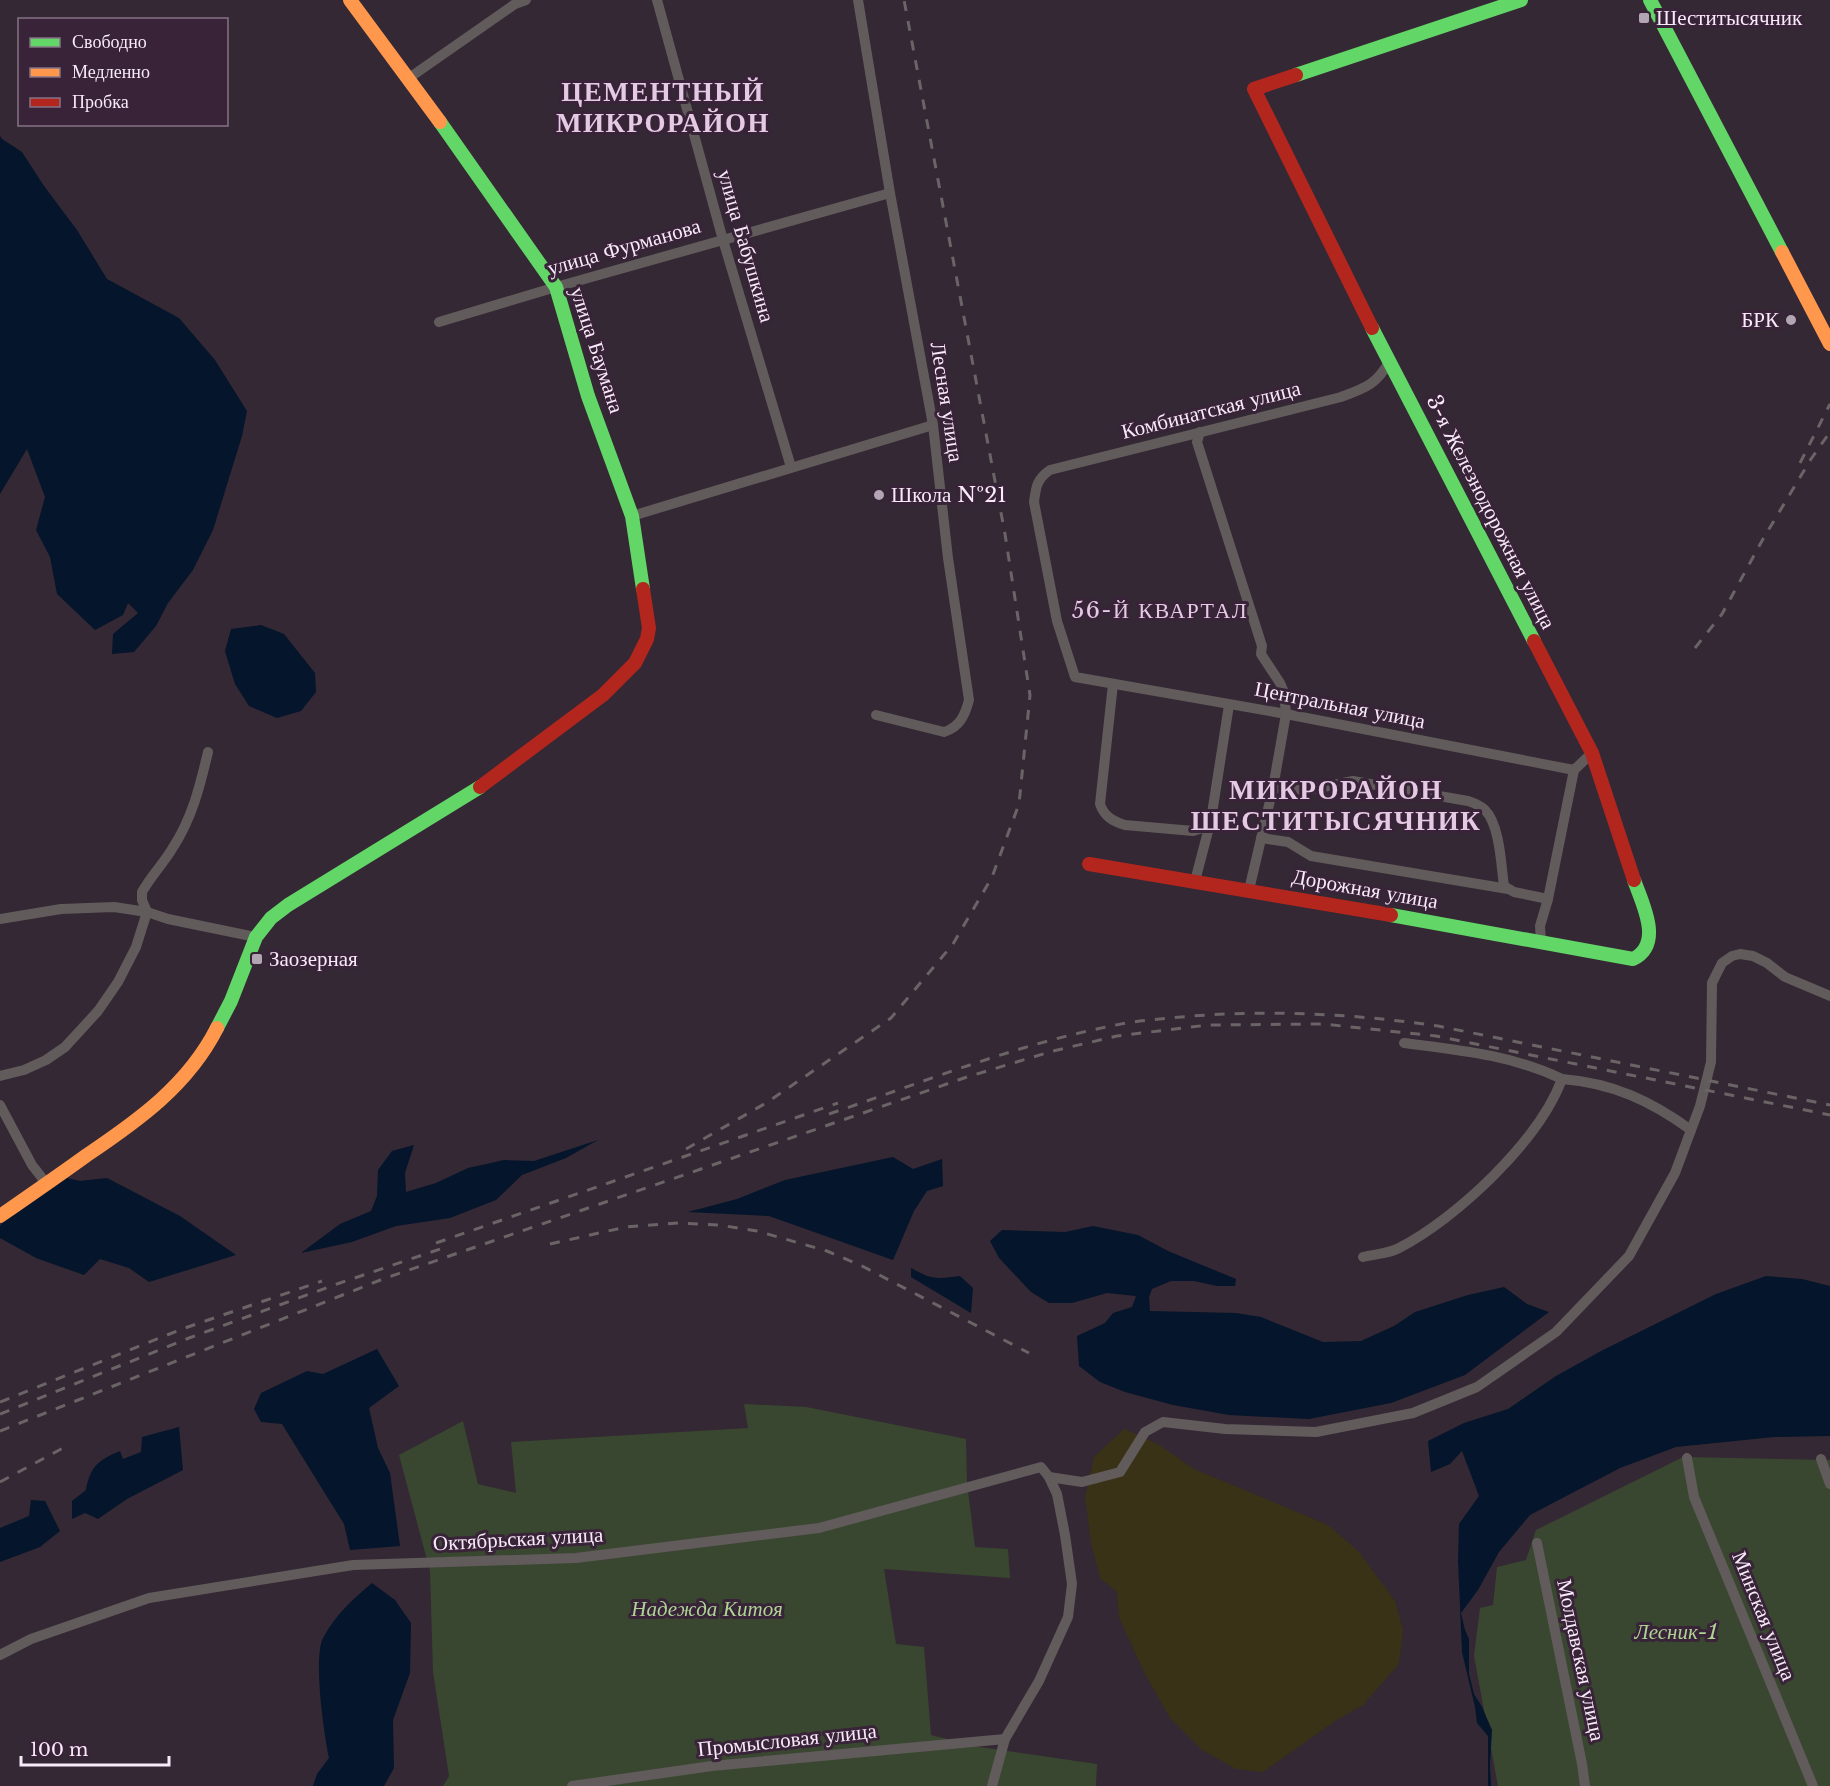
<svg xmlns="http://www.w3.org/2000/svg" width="1830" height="1786" viewBox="0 0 1830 1786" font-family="'Libre Baskerville',serif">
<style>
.green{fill:#3a4730}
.sand{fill:#3a3216}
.water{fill:#05152b}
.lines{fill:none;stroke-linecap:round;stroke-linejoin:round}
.street{stroke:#615b5b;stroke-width:10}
.fast{stroke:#63d668;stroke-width:14}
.slow{stroke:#ff974d;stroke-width:14}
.jam{stroke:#b3261e;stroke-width:14}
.rail{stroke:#6a6467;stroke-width:3;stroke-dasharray:10 10;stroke-linecap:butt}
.poi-dot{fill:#b3a6b3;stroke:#382338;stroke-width:2}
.labels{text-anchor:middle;stroke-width:6;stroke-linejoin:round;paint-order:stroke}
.poi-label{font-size:21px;fill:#f8eaf8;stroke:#382338;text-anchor:start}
.street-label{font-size:21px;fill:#f8eaf8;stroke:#382338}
.park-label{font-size:21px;font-style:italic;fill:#add493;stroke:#382338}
.neighbourhood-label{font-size:22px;letter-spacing:1.5px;fill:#e5cae4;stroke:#382338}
.district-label{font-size:27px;font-weight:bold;letter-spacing:1.5px;fill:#e5cae4;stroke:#382338}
</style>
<rect width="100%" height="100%" fill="#332833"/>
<!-- green -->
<g class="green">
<path d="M 744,1404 L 806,1407 L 966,1439 L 967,1483 L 975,1547 L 1008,1549 L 1010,1578 L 884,1569 L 896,1644 L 924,1647 L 931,1735 L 980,1747 L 1097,1764 L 1096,1786 L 443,1786 L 449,1776 L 433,1672 L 430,1571 L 399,1455 L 463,1421 L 478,1484 L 516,1493 L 511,1442 L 748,1428 Z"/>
<path d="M 1683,1457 L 1830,1460 L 1830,1786 L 1498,1786 L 1474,1656 L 1480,1608 L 1493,1605 L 1497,1567 L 1526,1560 L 1536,1530 Z"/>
</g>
<!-- sand -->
<path class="sand" d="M 1124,1429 L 1158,1444 L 1194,1469 L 1328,1525 L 1358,1551 L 1395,1601 L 1403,1630 L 1399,1664 L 1363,1705 L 1335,1721 L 1263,1772 L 1236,1769 L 1202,1750 L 1170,1718 L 1144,1672 L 1119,1617 L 1117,1592 L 1100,1578 L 1091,1543 L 1085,1497 L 1094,1457 Z"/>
<!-- water -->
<g class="water">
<path d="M 0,136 L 2,139 L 22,152 L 44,186 L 77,230 L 107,279 L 179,318 L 215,360 L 247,411 L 242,436 L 213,530 L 193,570 L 168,603 L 156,626 L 134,652 L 112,654 L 113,634 L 138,613 L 128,603 L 123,615 L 95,630 L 57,594 L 50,557 L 36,530 L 45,497 L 27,449 L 0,494 Z"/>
<path d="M 261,625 L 284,634 L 315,673 L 316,692 L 301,711 L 277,718 L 249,706 L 235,684 L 225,651 L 231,629 Z"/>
<path d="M 598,1140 L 566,1158 L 522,1175 L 496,1200 L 450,1218 L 396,1226 L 352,1242 L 301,1253 L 340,1224 L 371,1211 L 377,1196 L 378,1170 L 392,1151 L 414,1145 L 405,1173 L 406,1192 L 436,1183 L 468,1168 L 504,1160 L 534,1161 Z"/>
<path d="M 893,1157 L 913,1169 L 942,1159 L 943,1186 L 927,1191 L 914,1211 L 893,1260 L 769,1216 L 688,1212 L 737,1199 L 785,1180 Z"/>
<path d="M 62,1177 L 80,1181 L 107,1178 L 180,1216 L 236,1255 L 149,1282 L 129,1268 L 100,1259 L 84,1275 L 36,1258 L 0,1238 L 0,1226 L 10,1213 Z"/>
<path d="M 1093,1226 L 1138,1235 L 1168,1251 L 1236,1279 L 1235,1286 L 1217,1286 L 1194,1281 L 1171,1281 L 1152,1289 L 1149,1297 L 1150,1311 L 1236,1313 L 1261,1317 L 1323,1342 L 1361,1341 L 1394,1326 L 1415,1312 L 1468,1295 L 1504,1287 L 1527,1304 L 1549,1312 L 1465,1375 L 1391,1403 L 1309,1419 L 1229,1415 L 1173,1405 L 1125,1392 L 1100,1382 L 1079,1366 L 1077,1336 L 1105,1323 L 1113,1313 L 1132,1307 L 1136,1296 L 1107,1293 L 1072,1303 L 1049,1303 L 1031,1292 L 999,1258 L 990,1241 L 1002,1230 L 1065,1232 Z"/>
<path d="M 911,1268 C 933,1280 935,1279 960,1276 L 973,1288 L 971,1313 L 911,1277 Z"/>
<path d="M 1766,1276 L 1802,1279 L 1830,1286 L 1830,1436 L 1774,1437 L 1676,1447 L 1620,1468 L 1530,1515 L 1499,1552 L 1478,1590 L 1461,1613 L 1465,1630 L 1469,1639 L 1469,1674 L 1474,1694 L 1482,1707 L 1492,1730 L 1490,1765 L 1491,1786 L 1488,1786 L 1488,1736 L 1477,1723 L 1475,1707 L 1462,1652 L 1458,1561 L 1459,1524 L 1479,1496 L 1462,1451 L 1450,1464 L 1431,1472 L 1428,1441 L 1464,1423 L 1508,1409 L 1556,1376 L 1603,1350 L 1716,1294 Z"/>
<path d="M 377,1349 L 399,1386 L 369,1408 L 378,1448 L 390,1473 L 400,1546 L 350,1550 L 344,1524 L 282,1424 L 261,1422 L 254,1409 L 261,1393 L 307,1371 L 323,1374 Z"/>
<path d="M 179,1427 L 183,1470 L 127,1499 L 98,1519 L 85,1513 L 72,1519 L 72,1501 L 86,1490 C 90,1467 98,1460 120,1451 L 123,1459 L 141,1452 L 142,1437 Z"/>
<path d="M 31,1500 L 45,1501 L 60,1531 L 40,1547 L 0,1562 L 0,1528 L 29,1516 Z"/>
<path d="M 372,1583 L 395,1600 L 411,1623 L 410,1673 L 393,1720 L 394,1768 L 384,1786 L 313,1786 L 317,1774 L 329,1758 C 324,1734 313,1658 323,1638 C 336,1614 352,1600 372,1583 Z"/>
</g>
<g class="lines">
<!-- street -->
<g class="street">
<path d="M 657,0 L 723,240 L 791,467"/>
<path d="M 858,0 L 890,193 L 933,425 L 948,558 L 969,700 C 965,715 960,727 944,732 L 876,715"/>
<path d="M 409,78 L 515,4 L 526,0"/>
<path d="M 439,322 L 556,287 L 890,193"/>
<path d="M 1389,362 C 1376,385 1365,388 1341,397 L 1050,470 C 1037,479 1036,486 1034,502 L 1057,621 L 1075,677 L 1286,714 L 1574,770 L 1592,753"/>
<path d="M 1200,432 L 1197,442 L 1262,646 L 1261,654 L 1280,683 L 1284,692 L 1286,714 L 1273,788 L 1249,890"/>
<path d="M 632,516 L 933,425"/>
<path d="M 1113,684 L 1100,804 C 1104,816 1112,821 1125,825 L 1193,831 L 1203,828 L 1211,820"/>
<path d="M 1273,788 L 1308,790 L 1353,781 L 1468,801 C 1474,803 1481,806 1485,810 C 1500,825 1501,865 1504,886 L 1514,892 L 1548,899"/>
<path d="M 1261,838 L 1288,842 L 1311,856 L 1508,889"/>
<path d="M 1195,881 L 1211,820 L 1229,705"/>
<path d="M 0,919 L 61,909 L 114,907 L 147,912 L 168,919 L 256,937"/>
<path d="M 1541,941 L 1540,926 L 1548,899 L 1574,770"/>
<path d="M 1404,1043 C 1459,1050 1512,1055 1562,1079"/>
<path d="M 0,1076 L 24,1070 L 46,1060 L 65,1047 L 98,1011 L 118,982 L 136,947 L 147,912 L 142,900 L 142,892 C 151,876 163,864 172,849 C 192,819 200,786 208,752"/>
<path d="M 0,1105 L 32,1165 L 46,1183"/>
<path d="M 1363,1257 C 1374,1254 1388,1254 1399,1248 C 1457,1218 1539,1141 1562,1079 C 1613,1083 1651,1101 1691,1130"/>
<path d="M 1687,1458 L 1694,1497 L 1813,1786"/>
<path d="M 1821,1459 L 1830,1484"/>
<path d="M 1049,1477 L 1082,1482 L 1120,1472 L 1145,1432 L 1163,1422 L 1225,1429 L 1316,1432 L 1413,1413 L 1477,1387 L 1556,1332 L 1629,1256 L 1675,1173 L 1700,1106 L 1711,1062 L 1712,983 L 1722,963 L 1732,956 L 1740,954 L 1753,956 L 1767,963 L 1785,977 L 1830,996"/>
<path d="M 1537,1543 L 1582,1764 L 1585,1786"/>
<path d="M 0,1655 L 31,1639 L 149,1598 L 353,1565 L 576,1558 L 819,1528 L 1041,1467 L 1049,1477 L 1057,1494 L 1065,1535 L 1072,1584 L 1068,1617 L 1039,1681 L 1005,1739 L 992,1786"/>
<path d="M 572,1786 L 712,1766 L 1005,1739"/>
</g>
<!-- fast -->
<g class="fast">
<path d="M 1650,0 L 1782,252"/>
<path d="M 1296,75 L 1521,0"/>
<path d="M 440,122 L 556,287 L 588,396 L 632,516 L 643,589"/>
<path d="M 1372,328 L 1534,641"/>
<path d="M 1391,915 L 1633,959 C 1664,944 1642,903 1634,880"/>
<path d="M 217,1028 L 231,1001 L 256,937 L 271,918 L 288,905 L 480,787"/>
</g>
<!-- slow -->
<g class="slow">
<path d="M 350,0 L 440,122"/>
<path d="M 1782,252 L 1830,344"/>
<path d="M 0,1216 C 29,1196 58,1176 87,1155 C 139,1120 188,1085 217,1028"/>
</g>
<!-- jam -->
<g class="jam">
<path d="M 1296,75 L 1254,89 L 1372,328"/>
<path d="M 1534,641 L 1592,753 L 1634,880"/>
<path d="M 480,787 L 603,695 L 635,663 L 647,639 L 649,628 L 643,589"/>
<path d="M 1089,864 L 1391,915"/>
</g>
<!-- rail -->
<g class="rail">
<path d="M 1800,463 L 1830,404"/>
<path d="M 1695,648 L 1722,614 L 1763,539 L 1811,459 L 1830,432"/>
<path d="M 829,1114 C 924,1082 1017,1044 1116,1025 C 1133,1021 1152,1020 1170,1018 C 1260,1009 1348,1013 1438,1026 L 1830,1105"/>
<path d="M 686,1149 L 766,1103 L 891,1018 L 953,944 L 992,877 L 1019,804 L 1030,695 L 1005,534 L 904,0"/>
<path d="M 436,1243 L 838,1103"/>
<path d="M 550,1244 L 626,1227 L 678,1223 L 719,1225 L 757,1231 L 827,1251 L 862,1266 L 1029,1353"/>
<path d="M 0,1402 L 182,1329 L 322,1281"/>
<path d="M 0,1414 L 189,1338 L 337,1284 L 449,1246"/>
<path d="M 0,1431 L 383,1279 L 967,1077 L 1053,1051 L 1117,1036 L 1208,1025 L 1323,1024 L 1436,1036 L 1830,1115"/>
<path d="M 0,1482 L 63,1448"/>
</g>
</g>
<!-- markers -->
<g class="poi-dot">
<rect x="1638" y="12" width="12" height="12" rx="3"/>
<circle cx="1791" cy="320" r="6"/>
<circle cx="879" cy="495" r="6"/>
<rect x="251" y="953" width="12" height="12" rx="3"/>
</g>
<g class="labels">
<!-- poi labels -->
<g class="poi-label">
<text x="1656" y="25">Шеститысячник</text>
<text x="1779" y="327" text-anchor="end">БРК</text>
<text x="891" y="502">Школа №21</text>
<text x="269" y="966">Заозерная</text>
</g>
<!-- street labels -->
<g class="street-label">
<text transform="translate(746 246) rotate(74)" y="7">улица Бабушкина</text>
<text transform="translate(624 247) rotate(-16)" y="7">улица Фурманова</text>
<text transform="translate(597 350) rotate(72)" y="7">улица Баумана</text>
<text transform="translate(947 402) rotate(81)" y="7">Лесная улица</text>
<text transform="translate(1211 410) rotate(-14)" y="7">Комбинатская улица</text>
<text transform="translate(1491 512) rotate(63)" y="7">3-я Железнодорожная улица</text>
<text transform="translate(1340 705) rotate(11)" y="7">Центральная улица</text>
<text transform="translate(1365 889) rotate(10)" y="7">Дорожная улица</text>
<text transform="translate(518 1539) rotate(-3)" y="7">Октябрьская улица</text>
<text transform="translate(1764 1616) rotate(68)" y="7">Минская улица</text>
<text transform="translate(1581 1660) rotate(78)" y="7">Молдавская улица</text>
<text transform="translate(787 1740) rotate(-6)" y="7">Промысловая улица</text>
</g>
<!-- park labels -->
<g class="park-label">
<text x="707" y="1616">Надежда Китоя</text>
<text x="1676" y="1639">Лесник-1</text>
</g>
<!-- neighbourhood labels -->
<g class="neighbourhood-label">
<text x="1160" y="618">56-Й КВАРТАЛ</text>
</g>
<!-- district labels -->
<g class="district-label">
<text x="663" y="101">ЦЕМЕНТНЫЙ<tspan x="663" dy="31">МИКРОРАЙОН</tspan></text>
<text x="1336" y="799">МИКРОРАЙОН<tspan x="1336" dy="31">ШЕСТИТЫСЯЧНИК</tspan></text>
</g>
</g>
<!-- legend -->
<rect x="18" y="18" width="210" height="108" fill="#382338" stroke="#857385" stroke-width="1.5"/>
<rect x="30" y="38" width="30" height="9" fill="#63d668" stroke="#857385" stroke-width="1.5"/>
<text x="72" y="48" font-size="18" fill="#f8eaf8">Свободно</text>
<rect x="30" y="68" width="30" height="9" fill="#ff974d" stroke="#857385" stroke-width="1.5"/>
<text x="72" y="78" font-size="18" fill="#f8eaf8">Медленно</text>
<rect x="30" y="98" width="30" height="9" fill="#b3261e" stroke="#857385" stroke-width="1.5"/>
<text x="72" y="108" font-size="18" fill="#f8eaf8">Пробка</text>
<!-- scale -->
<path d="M21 1756v9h148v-9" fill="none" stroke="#f8eaf8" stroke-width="3"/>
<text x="30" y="1756" font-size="18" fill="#f8eaf8" stroke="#382338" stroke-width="4.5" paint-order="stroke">100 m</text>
</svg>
